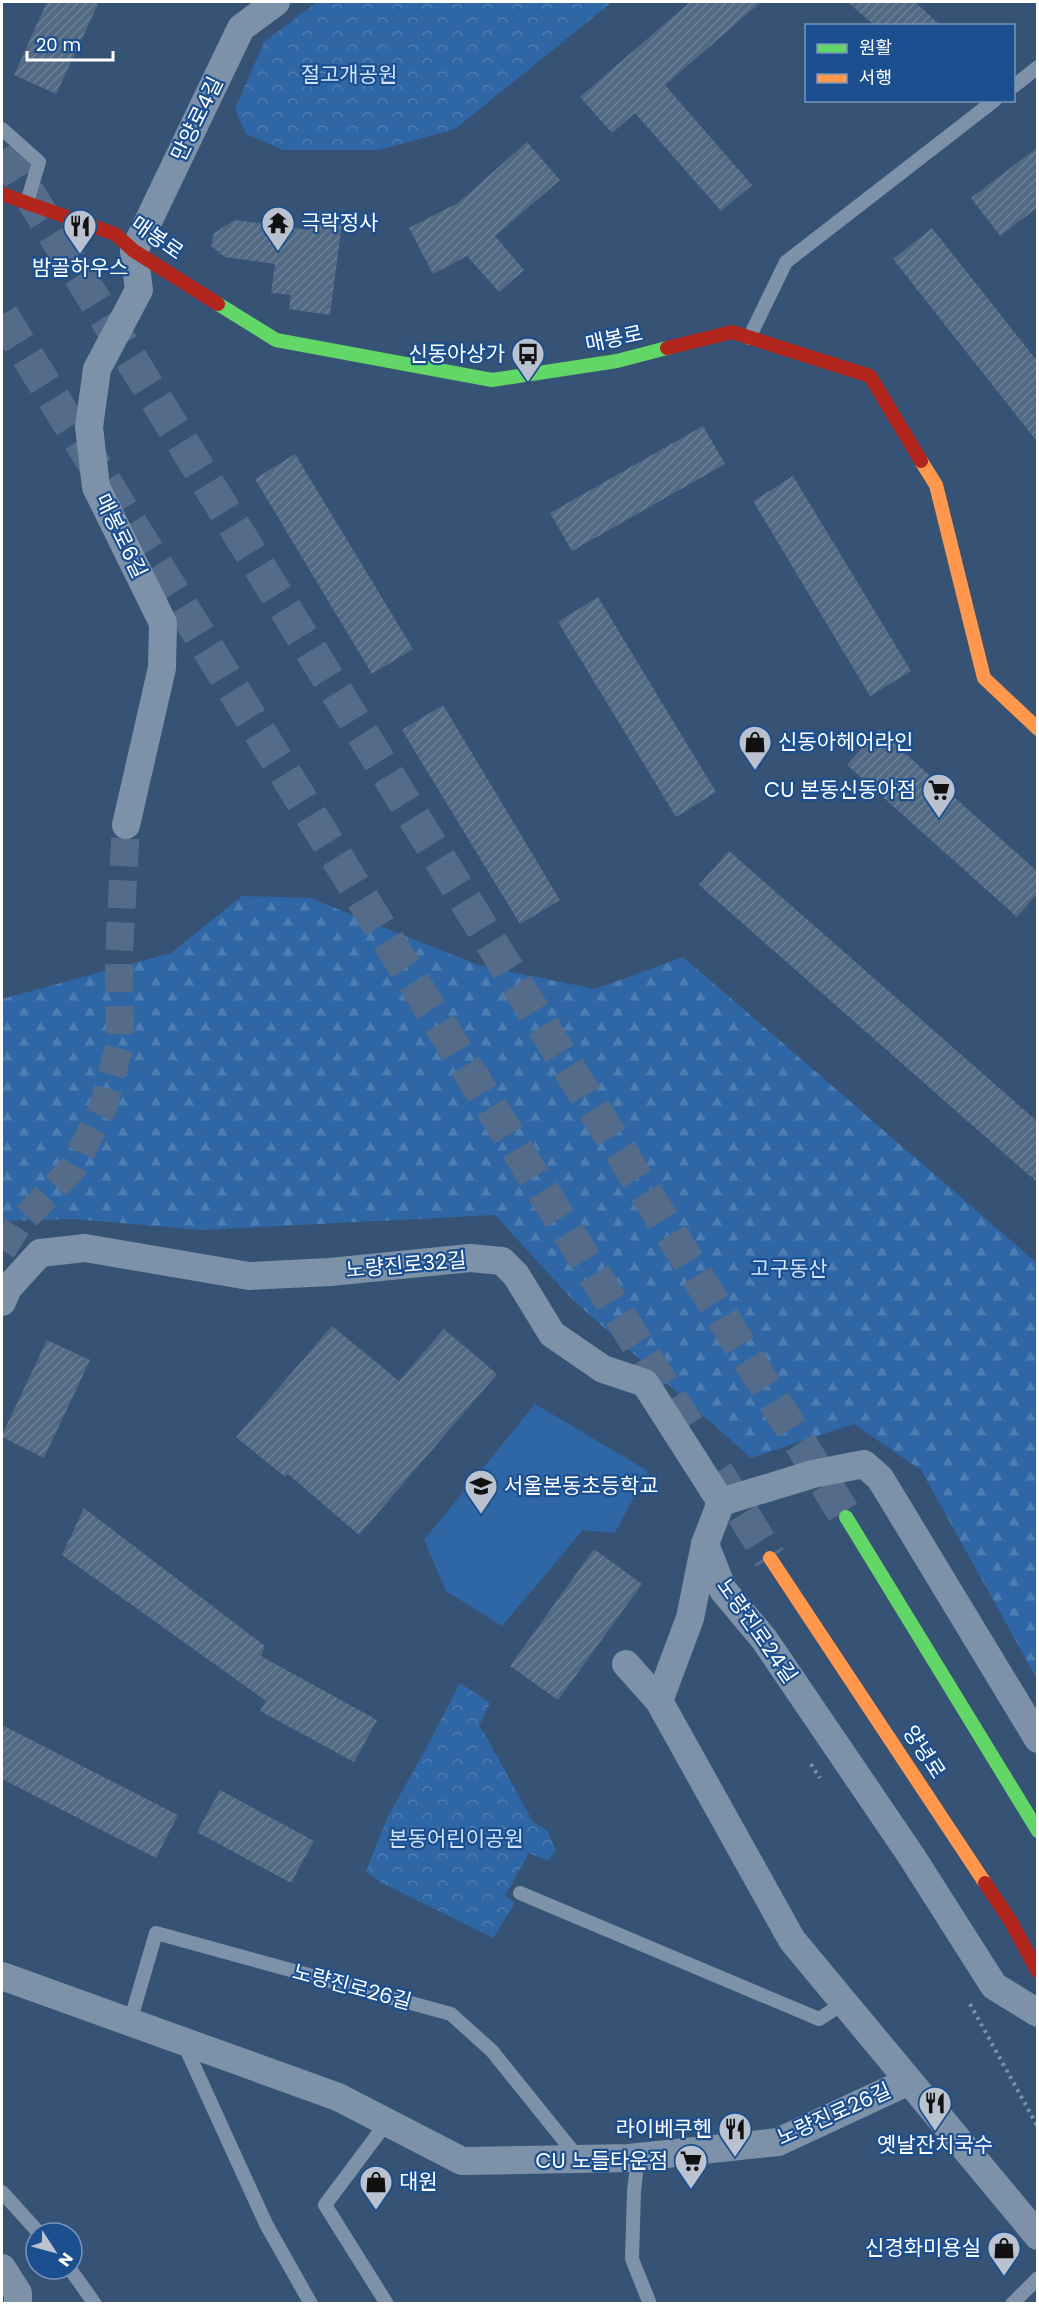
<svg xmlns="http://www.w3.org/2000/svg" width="1039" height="2305" viewBox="0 0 1039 2305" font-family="Poppins,'Noto Sans KR',sans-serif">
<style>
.forest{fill:url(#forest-firs)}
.park{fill:url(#park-crowns)}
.pitch{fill:#2f66a5}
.building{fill:url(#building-hatch)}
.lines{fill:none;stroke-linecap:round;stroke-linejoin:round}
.street-tunnel{stroke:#546c89;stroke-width:28;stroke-dasharray:28 14;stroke-linecap:butt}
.primary-tunnel{stroke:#546c89;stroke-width:33;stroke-dasharray:33 16;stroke-linecap:butt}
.path{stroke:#7d92a8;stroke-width:4;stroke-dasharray:3 4.5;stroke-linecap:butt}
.lane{stroke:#7d92a8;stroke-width:14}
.street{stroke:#7d92a8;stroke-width:28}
.fast{stroke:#63d668;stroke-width:14}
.slow{stroke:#ff974d;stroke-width:14}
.jam{stroke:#b3261e;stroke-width:14}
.labels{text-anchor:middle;stroke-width:4.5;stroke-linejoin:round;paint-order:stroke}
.park-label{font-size:21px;fill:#cfe3fa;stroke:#1b4f8f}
.street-label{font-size:21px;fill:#fff;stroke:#1b4f8f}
.poi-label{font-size:21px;fill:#fff;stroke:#1b4f8f;text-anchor:end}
</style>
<defs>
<pattern id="forest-firs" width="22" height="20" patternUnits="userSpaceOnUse" patternTransform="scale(1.5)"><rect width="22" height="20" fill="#2f66a5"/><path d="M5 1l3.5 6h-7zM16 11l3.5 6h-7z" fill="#4e7db2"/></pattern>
<pattern id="park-crowns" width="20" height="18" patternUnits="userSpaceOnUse" patternTransform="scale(1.5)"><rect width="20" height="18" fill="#2f66a5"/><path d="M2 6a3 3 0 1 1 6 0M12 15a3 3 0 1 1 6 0" fill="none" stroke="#4e7db2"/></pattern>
<pattern id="building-hatch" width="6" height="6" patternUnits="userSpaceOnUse" patternTransform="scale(1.5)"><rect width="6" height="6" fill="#526984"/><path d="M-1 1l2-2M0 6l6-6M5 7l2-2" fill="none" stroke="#6c8096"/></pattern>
</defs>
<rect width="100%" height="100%" fill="#365274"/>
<!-- forest -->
<path class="forest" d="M 242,896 L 310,898 L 478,965 L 595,989 L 683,957 L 1037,1263 L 1037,1679 L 921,1470 L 854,1424 L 751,1458 L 572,1299 L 495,1215 L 202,1230 L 74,1219 L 2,1221 L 2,999 L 171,953 Z"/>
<!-- park -->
<g class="park">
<path d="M 317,2 L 612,2 L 455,129 L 379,150 L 283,150 L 246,134 L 235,109 L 264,42 Z"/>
<path d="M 460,1683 L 490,1703 L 479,1726 L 486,1736 L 533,1822 L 547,1830 L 556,1850 L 548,1861 L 529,1853 L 505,1896 L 515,1903 L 493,1938 L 382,1883 L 366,1871 L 388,1816 L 422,1756 Z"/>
</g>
<!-- pitch -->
<path class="pitch" d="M 535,1404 L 648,1471 L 615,1533 L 583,1530 L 502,1626 L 446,1591 L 424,1540 Z"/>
<!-- building -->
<g class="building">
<path d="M 47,2 L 99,2 L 56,94 L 14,75 Z"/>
<path d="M 690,2 L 761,2 L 665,85 L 752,185 L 721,211 L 635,113 L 612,133 L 580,97 Z"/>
<path d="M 848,2 L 915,2 L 941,26 L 875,26 Z"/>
<path d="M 527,142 L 560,180 L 495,236 L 524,270 L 499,292 L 467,256 L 433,274 L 409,228 L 458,203 Z"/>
<path d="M 1038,147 L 1038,207 L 1000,236 L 971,198 Z"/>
<path d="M 312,211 L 343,215 L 330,315 L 289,309 L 291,295 L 271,293 L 275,264 L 225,257 L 211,246 L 214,233 L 235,220 L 310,230 Z"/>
<path d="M 932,228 L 1038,362 L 1038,443 L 893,259 Z"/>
<path d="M 703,426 L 725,464 L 572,551 L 550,513 Z"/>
<path d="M 295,454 L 413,649 L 372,674 L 255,479 Z"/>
<path d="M 793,476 L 911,671 L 870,696 L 753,501 Z"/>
<path d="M 598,597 L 716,792 L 676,817 L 558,622 Z"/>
<path d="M 443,705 L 560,900 L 520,924 L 402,730 Z"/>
<path d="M 879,730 L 1038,872 L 1038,893 L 1017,917 L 847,765 Z"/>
<path d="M 729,851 L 1038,1122 L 1038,1183 L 699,885 Z"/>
<path d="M 332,1326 L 399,1381 L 444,1329 L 497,1374 L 359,1535 L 288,1474 L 285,1477 L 236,1437 Z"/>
<path d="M 47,1340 L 90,1360 L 44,1458 L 2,1437 L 2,1435 Z"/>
<path d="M 84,1508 L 265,1646 L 261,1656 L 377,1720 L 354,1762 L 260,1711 L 266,1701 L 62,1555 Z"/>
<path d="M 594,1549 L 642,1584 L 558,1700 L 510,1666 Z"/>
<path d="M 2,1725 L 178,1815 L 156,1858 L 2,1779 Z"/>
<path d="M 220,1790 L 314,1841 L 291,1883 L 197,1832 Z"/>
</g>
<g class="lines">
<!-- street-tunnel -->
<path class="street-tunnel" d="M 2,1250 L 18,1225 L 74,1167 L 103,1107 L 120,1044 L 119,954 L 126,825"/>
<!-- primary-tunnel -->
<g class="primary-tunnel">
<path d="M 2,150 L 846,1517"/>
<path d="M 2,315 L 688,1426"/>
<path d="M 717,1472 L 770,1558"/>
</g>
<!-- path -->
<g class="path">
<path d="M 811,1764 L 820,1778"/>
<path d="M 970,2004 L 1038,2127"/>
</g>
<!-- lane -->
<g class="lane">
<path d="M 1014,86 L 1038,67"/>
<path d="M 2,129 L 39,162 L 27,202"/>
<path d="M 749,338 L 786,262 L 995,100"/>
<path d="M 520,1893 L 819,2019 L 844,2003"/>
<path d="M 130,2022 L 156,1933 L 451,2014 L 492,2051 L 579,2159"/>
<path d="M 184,2044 L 266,2224 L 311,2304"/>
<path d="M 387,2122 L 325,2205 L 387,2304"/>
<path d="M 638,2157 L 634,2191 L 632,2259 L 650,2304"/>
<path d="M 2,2192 L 39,2233"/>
<path d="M 70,2269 L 95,2304"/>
<path d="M 1012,2304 L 1038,2278"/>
</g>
<!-- street -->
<g class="street">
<path d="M 126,825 L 162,668 L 163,623 L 96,487 L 89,427 L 97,369 L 139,290 L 134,251 L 241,28 L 276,2"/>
<path d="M 2,1302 L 8,1288 L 40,1253 L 85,1248 L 249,1276 L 330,1272 L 470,1258 L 502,1261 L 516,1275 L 552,1334 L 603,1369 L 645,1383 L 721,1502"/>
<path d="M 721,1502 L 705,1544 L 723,1590 L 764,1639 L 912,1857 L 994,1986 L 1038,2013"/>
<path d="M 721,1502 L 813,1474 L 864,1464 L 880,1478 L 1038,1739"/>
<path d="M 626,1664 L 659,1701 L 792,1940 L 1038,2236"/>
<path d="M 659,1701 L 690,1618 L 705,1544"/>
<path d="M 2,1976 L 338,2097 L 462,2161 L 629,2158 L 778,2142 L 909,2081"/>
<path d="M 2,2268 L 18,2293 L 18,2304"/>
</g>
<!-- fast -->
<g class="fast">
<path d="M 218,304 L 276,340 L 492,380 L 617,361 L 667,348"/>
<path d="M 846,1517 L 1038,1831"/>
</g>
<!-- slow -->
<g class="slow">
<path d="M 921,461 L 936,485 L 984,678 L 1038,729"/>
<path d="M 770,1558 L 985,1883"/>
</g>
<!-- jam -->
<g class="jam">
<path d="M 2,194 L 115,234 L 134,251 L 218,304"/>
<path d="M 667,348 L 732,332 L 870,376 L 921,461"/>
<path d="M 985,1883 L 1011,1922 L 1038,1972"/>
</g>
</g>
<!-- icons -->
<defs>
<g id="temple-pin" transform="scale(1.725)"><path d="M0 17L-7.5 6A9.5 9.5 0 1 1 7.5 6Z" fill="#b9c2ce" stroke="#1b4f8f"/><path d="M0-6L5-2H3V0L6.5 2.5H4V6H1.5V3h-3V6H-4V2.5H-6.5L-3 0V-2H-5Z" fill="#111"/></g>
<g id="restaurant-pin" transform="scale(1.725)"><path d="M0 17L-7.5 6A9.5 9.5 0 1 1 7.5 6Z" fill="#b9c2ce" stroke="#1b4f8f"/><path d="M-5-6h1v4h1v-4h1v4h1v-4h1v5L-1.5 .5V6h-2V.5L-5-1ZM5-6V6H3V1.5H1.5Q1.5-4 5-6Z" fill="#111"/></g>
<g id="bus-pin" transform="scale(1.725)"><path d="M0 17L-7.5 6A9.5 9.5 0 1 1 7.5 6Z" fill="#b9c2ce" stroke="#1b4f8f"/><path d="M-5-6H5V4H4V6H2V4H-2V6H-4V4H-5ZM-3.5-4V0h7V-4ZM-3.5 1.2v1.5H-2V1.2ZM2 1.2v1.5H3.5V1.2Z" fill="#111"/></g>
<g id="shop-pin" transform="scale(1.725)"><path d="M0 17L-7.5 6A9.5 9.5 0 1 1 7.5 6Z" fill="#b9c2ce" stroke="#1b4f8f"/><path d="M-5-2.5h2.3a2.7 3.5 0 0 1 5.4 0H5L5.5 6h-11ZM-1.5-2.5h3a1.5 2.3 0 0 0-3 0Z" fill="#111"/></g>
<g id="supermarket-pin" transform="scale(1.725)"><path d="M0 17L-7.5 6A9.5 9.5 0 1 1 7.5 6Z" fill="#b9c2ce" stroke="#1b4f8f"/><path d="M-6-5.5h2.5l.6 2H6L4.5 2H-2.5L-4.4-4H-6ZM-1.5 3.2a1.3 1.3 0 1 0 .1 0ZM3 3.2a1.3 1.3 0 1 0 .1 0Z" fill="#111"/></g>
<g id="school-pin" transform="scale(1.725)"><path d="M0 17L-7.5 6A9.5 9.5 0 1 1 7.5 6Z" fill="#b9c2ce" stroke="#1b4f8f"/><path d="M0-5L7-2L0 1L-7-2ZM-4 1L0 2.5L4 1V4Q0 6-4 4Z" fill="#111"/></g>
</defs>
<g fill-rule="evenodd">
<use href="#temple-pin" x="278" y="223"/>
<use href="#restaurant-pin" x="80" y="226"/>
<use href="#bus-pin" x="528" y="354"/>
<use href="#shop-pin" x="755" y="742"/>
<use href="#supermarket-pin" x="939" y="790"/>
<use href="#school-pin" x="481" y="1486"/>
<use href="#restaurant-pin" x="935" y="2103"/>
<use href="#restaurant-pin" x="735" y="2129"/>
<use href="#supermarket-pin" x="691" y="2161"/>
<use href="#shop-pin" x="376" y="2182"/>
<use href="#shop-pin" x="1004" y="2248"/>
</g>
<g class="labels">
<!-- park labels -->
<g class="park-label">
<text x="349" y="82">절고개공원</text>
<text x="789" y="1276">고구동산</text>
<text x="456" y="1846">본동어린이공원</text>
</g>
<!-- street labels -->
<g class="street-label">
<text transform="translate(197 119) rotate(-64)" y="7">만양로4길</text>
<text transform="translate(157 238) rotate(35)" y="7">매봉로</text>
<text transform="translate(614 339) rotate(-12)" y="7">매봉로</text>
<text transform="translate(121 536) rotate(64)" y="7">매봉로6길</text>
<text transform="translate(406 1265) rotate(-5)" y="7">노량진로32길</text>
<text transform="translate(757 1631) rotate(55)" y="7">노량진로24길</text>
<text transform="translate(924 1752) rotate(57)" y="7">양녕로</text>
<text transform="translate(352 1987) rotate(15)" y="7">노량진로26길</text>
<text transform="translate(834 2114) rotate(-24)" y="7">노량진로26길</text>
</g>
<!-- poi labels -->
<g class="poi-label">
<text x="301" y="230" text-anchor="start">극락정사</text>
<text x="80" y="275" text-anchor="middle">밤골하우스</text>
<text x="505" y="361">신동아상가</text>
<text x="778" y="749" text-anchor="start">신동아헤어라인</text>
<text x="916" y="797">CU 본동신동아점</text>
<text x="504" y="1493" text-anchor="start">서울본동초등학교</text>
<text x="712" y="2136">라이베쿠헨</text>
<text x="935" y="2152" text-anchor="middle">옛날잔치국수</text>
<text x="668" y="2168">CU 노들타운점</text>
<text x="399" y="2189" text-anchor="start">대원</text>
<text x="981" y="2255">신경화미용실</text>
</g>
</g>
<!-- border -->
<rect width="1039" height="2305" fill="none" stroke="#ffffff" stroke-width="6"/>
<!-- legend -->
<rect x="805" y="24" width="210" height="78" fill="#1b4f8f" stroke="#7695bc" stroke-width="1.5"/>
<rect x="817" y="44" width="30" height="9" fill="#63d668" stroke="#7695bc" stroke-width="1.5"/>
<text x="859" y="54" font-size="18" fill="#ffffff">원활</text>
<rect x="817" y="74" width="30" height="9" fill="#ff974d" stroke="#7695bc" stroke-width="1.5"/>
<text x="859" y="84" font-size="18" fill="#ffffff">서행</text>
<!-- north arrow -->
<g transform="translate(54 2251) rotate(126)"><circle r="28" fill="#1b4f8f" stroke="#7695bc" stroke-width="1.5"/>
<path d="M0-4.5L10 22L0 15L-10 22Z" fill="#b9c2ce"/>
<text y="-9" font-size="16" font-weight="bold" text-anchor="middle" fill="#ffffff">N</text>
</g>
<!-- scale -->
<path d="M27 51v9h86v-9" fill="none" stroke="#ffffff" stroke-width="3"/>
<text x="36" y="51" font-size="18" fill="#ffffff" stroke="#1b4f8f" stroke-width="4.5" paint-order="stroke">20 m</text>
</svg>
